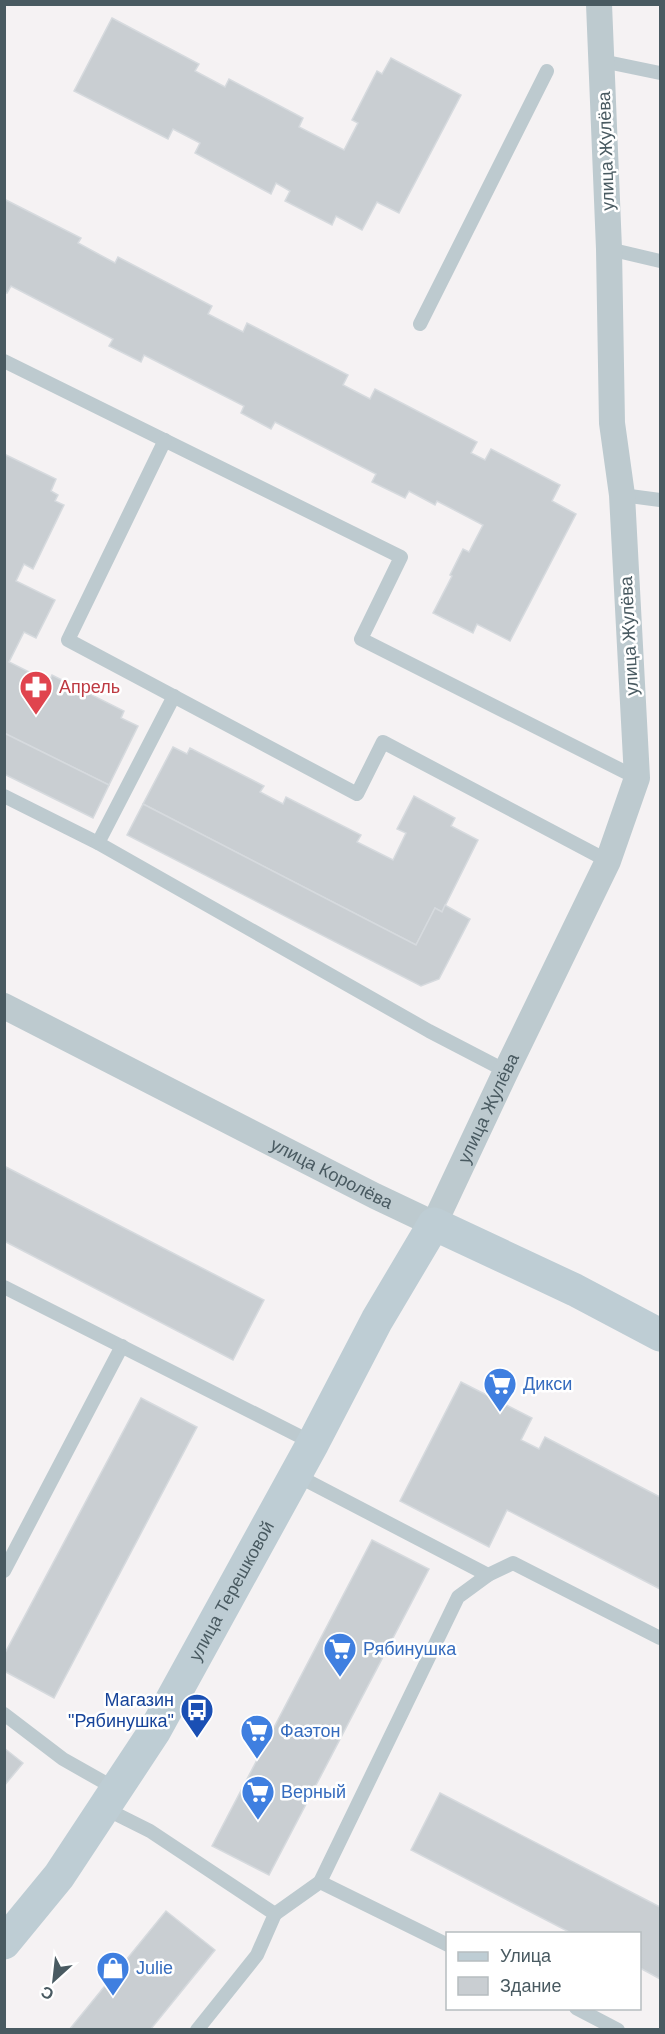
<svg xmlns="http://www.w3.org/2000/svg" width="665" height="2034" viewBox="0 0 665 2034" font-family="Arial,sans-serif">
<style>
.building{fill:#c9ced2;stroke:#d6dade;stroke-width:1.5}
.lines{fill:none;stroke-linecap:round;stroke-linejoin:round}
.service{stroke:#bdcacf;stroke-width:14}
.minor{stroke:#bdcacf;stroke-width:26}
.secondary{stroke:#becdd4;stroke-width:33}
.labels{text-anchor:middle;stroke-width:5;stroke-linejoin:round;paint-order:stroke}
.street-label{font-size:18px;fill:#495a61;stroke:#fff}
.health-label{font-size:18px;fill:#be3a42;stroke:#fff;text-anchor:start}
.shop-label{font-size:18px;fill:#366cbe;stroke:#fff;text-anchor:start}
.transit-label{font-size:18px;fill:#164399;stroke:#fff;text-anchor:end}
</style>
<rect width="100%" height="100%" fill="#f5f2f3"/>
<!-- building -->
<g class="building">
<path d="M 112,18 L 199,64 L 195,71 L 225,87 L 229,79 L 303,118 L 299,127 L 344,150 L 358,123 L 352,120 L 377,71 L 382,74 L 391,58 L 461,95 L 399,213 L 377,202 L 362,230 L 336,216 L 332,225 L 285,201 L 290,191 L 276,183 L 271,194 L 195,153 L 200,143 L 173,129 L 168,139 L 74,91 Z"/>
<path d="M 4,199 L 81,238 L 78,243 L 115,263 L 118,257 L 212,306 L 208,314 L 243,332 L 247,323 L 348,375 L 343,385 L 370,399 L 375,389 L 477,442 L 471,453 L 485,460 L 491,449 L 560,485 L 552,501 L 576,514 L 510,641 L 477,624 L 473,633 L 433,613 L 452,576 L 450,575 L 463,549 L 469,552 L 483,525 L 437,501 L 435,505 L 409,491 L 405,498 L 372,482 L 376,474 L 275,422 L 271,429 L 241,413 L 244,406 L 144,355 L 141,362 L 109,346 L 113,339 L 11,286 L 7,293 L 4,292 Z"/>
<path d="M 4,454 L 56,479 L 51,491 L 58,495 L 55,501 L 64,505 L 33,569 L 24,564 L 16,581 L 55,600 L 36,638 L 24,632 L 9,662 L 49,682 L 52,675 L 124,711 L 121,718 L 138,726 L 109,785 L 4,733 Z"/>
<path d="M 4,733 L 109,785 L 93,818 L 4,774 Z"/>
<path d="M 173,747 L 187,754 L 190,748 L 264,786 L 260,792 L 283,804 L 286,797 L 361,835 L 357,842 L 393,860 L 406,833 L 397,829 L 414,796 L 455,818 L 451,826 L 478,840 L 442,912 L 435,908 L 416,945 L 143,804 Z"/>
<path d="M 143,804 L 416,945 L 435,908 L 442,912 L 445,905 L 470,919 L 439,979 L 421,986 L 127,835 Z"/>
<path d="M 4,1166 L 264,1300 L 233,1360 L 4,1241 Z"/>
<path d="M 461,1382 L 532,1418 L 521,1440 L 539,1449 L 545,1437 L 660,1497 L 660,1589 L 507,1510 L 489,1547 L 400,1501 Z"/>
<path d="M 141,1398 L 197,1427 L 54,1698 L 4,1671 L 4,1655 Z"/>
<path d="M 372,1540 L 429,1569 L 269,1875 L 212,1846 Z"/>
<path d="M 4,1748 L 23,1763 L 4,1786 Z"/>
<path d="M 440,1793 L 660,1907 L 660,1979 L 640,1968 L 640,1934 L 573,1934 L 411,1850 Z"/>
<path d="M 166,1911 L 215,1950 L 150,2030 L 69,2030 Z"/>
</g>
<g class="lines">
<!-- service -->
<g class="service">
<path d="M 602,61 L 660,73"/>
<path d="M 609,249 L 660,261"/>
<path d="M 420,324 L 547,71"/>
<path d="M 4,361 L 401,557 L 361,639 L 637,778"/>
<path d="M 165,440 L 68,640 L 357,794 L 383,742 L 608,861"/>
<path d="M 622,495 L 660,500"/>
<path d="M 4,796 L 98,843 L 174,696"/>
<path d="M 98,843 L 429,1031 L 506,1071"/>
<path d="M 4,1287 L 313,1443"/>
<path d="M 296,1475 L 488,1575 L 513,1563 L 660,1638"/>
<path d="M 4,1571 L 122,1346"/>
<path d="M 4,1714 L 63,1759 L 116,1789"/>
<path d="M 104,1808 L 150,1831 L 275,1914 L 257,1955 L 197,2030"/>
<path d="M 320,1882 L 448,1945"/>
<path d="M 275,1914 L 320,1882 L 458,1597 L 488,1575"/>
<path d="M 576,2008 L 618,2030"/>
</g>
<!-- minor -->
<path class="minor" id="s1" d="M 4,1006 L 375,1196 L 434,1224 L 506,1071 L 608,861 L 637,778 L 622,495 L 612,423 L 609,249 L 599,4"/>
<!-- secondary -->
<path class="secondary" id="s2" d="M 4,1943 L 59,1876 L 154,1732 L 313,1443 L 377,1320 L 434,1224 L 575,1290 L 660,1335"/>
</g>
<!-- icons -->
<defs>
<g id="pharmacy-pin" transform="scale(1.725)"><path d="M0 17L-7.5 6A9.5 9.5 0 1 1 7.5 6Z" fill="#e0444e" stroke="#fff"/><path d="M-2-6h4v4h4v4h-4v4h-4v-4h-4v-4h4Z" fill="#fff"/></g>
<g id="supermarket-pin" transform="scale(1.725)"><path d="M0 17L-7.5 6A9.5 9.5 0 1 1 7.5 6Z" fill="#3f7fe0" stroke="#fff"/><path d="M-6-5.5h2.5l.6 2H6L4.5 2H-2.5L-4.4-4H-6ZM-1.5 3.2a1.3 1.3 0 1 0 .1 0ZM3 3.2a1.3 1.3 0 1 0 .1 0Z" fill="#fff"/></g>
<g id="bus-pin" transform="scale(1.725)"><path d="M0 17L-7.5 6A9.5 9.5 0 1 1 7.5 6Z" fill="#1a4fb4" stroke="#fff"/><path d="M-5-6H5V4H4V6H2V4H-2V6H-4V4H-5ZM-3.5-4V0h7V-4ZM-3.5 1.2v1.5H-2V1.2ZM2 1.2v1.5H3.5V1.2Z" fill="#fff"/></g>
<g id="shop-pin" transform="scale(1.725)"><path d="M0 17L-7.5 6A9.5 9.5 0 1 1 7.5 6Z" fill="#3f7fe0" stroke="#fff"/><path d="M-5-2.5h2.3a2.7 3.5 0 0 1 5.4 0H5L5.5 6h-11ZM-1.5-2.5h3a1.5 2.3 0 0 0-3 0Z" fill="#fff"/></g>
</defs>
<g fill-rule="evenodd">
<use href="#pharmacy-pin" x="36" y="687"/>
<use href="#supermarket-pin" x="500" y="1384"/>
<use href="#supermarket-pin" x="340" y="1649"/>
<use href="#bus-pin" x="197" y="1710"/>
<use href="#supermarket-pin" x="257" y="1731"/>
<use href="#supermarket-pin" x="258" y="1792"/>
<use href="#shop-pin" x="113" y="1968"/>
</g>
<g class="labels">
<!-- street labels -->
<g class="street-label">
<text transform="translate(606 151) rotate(-92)" y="6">улица Жулёва</text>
<text transform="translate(629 636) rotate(-93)" y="6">улица Жулёва</text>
<text dy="6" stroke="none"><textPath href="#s1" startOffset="610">улица Жулёва</textPath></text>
<text dy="6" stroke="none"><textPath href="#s1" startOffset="368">улица Королёва</textPath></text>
<text dy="6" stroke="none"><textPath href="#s2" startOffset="420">улица Терешковой</textPath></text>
</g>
<!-- health labels -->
<g class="health-label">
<text x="59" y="693">Апрель</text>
</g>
<!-- shop labels -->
<g class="shop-label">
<text x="523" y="1390">Дикси</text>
<text x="363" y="1655">Рябинушка</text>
<text x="280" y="1737">Фаэтон</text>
<text x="281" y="1798">Верный</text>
<text x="136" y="1974">Julie</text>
</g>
<!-- transit labels -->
<g class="transit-label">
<text x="174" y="1706">Магазин<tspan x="174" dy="21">"Рябинушка"</tspan></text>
</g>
</g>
<!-- border -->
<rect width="665" height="2034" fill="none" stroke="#495a61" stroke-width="12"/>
<!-- legend -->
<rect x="446" y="1932" width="195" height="78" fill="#ffffff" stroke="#b6bdc0" stroke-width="1.5"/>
<rect x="458" y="1952" width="30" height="9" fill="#becdd4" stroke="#b6bdc0" stroke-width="1.5"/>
<text x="500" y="1962" font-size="18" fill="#495a61">Улица</text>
<rect x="458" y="1977" width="30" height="18" fill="#c9ced2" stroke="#b6bdc0" stroke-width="1.5"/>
<text x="500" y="1992" font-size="18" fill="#495a61">Здание</text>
<!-- north arrow -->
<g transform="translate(54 1980) rotate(207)" stroke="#ffffff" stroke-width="4.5" paint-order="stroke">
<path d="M0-4.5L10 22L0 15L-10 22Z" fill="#495a61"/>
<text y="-9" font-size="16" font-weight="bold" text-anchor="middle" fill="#495a61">С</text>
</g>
</svg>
